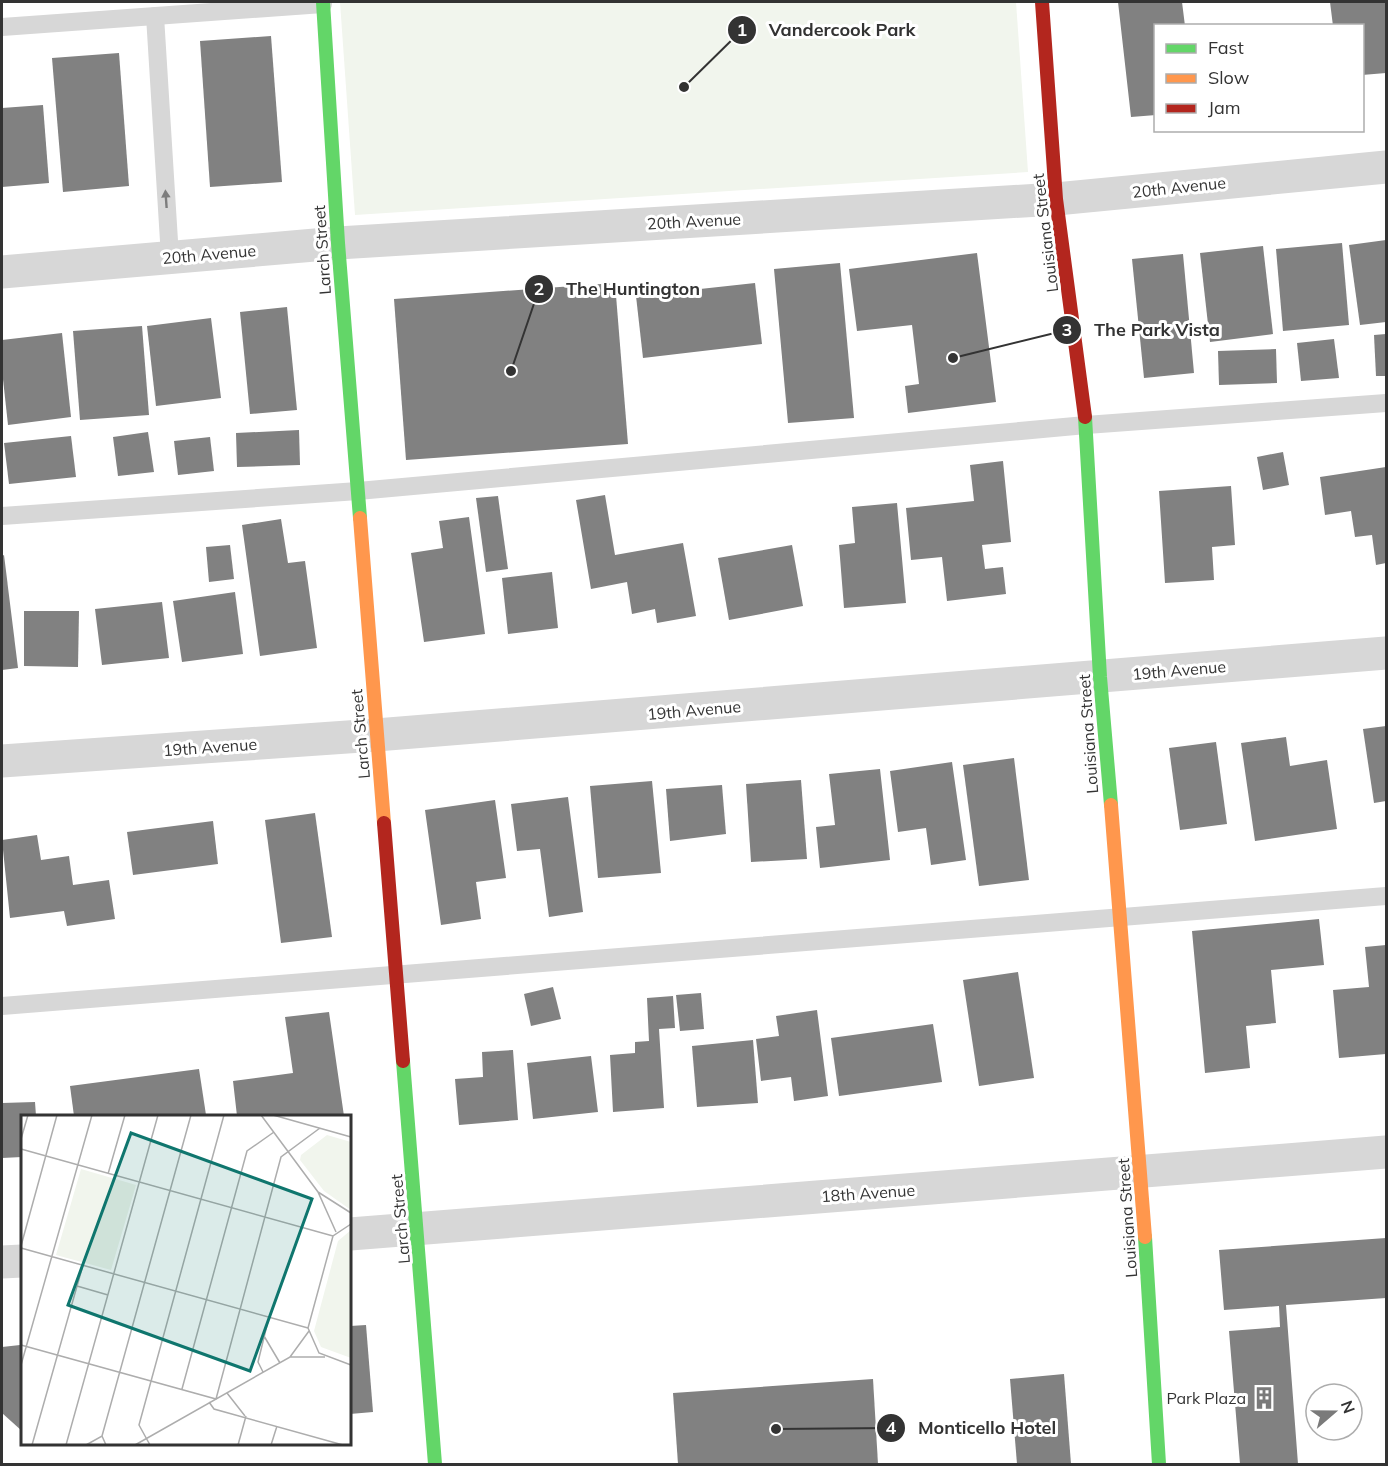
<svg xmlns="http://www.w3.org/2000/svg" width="1388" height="1466" viewBox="0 0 1388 1466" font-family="Mulish,sans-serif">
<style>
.green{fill:#f1f5ed}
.building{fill:#818181}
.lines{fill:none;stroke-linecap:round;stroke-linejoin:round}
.lane{stroke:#d7d7d7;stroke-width:18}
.street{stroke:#d7d7d7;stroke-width:33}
.fast{stroke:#63d668;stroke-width:14}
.slow{stroke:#ff974d;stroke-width:14}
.jam{stroke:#b3261e;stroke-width:14}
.oneway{fill:#7d7d7d}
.labels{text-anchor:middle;stroke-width:6;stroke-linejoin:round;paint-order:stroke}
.street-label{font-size:16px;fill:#333;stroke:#fff}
.poi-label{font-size:16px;fill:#333;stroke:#fff;text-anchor:end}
.inset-road{fill:none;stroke:#adadad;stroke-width:1.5}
.view{fill:#0f766e;fill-opacity:0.15;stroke:#0f766e;stroke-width:3}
.inset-edge{fill:none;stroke:#333;stroke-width:3}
.leader{fill:none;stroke:#333;stroke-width:2}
.callout-dot{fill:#333;stroke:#fff;stroke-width:2}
.mark-label{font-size:18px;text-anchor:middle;font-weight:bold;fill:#fff}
.callout-label{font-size:18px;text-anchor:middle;font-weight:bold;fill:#333;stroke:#fff;stroke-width:6;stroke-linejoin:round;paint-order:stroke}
</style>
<rect width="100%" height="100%" fill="#fff"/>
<!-- green -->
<path class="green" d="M 340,2 L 1016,2 L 1028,172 L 355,215 Z"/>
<!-- building -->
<g class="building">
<path d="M 1118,2 L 1182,2 L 1185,26 L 1156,26 L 1156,115 L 1131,117 Z"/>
<path d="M 1330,2 L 1386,2 L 1386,73 L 1362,75 L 1362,26 L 1333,26 Z"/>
<path d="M 271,36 L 282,182 L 210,187 L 200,41 Z"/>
<path d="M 119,53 L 129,186 L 63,192 L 52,58 Z"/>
<path d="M 43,105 L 49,183 L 2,187 L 2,108 Z"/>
<path d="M 1386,240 L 1386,322 L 1360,325 L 1349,245 Z"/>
<path d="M 1342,243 L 1349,325 L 1283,331 L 1276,249 Z"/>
<path d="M 1263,246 L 1273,334 L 1210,342 L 1200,253 Z"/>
<path d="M 977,253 L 996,402 L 908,413 L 905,386 L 919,384 L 912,325 L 857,331 L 849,269 Z"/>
<path d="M 1183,254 L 1194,373 L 1144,378 L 1132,259 Z"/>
<path d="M 840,263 L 854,418 L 788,423 L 774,269 Z"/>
<path d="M 615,283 L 628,444 L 406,460 L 394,299 Z"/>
<path d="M 755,283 L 762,344 L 643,358 L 636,296 Z"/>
<path d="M 287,307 L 297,410 L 250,414 L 240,312 Z"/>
<path d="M 211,318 L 221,398 L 156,406 L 147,326 Z"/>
<path d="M 142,326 L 149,415 L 80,420 L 73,331 Z"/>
<path d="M 62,333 L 71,417 L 8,425 L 2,370 L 2,340 Z"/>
<path d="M 1386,334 L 1386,376 L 1376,376 L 1374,335 Z"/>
<path d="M 1334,339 L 1339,378 L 1301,381 L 1297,343 Z"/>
<path d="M 1276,349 L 1277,383 L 1219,385 L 1218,351 Z"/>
<path d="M 299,430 L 300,465 L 237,467 L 236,433 Z"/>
<path d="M 148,432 L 154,472 L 118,476 L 113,437 Z"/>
<path d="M 71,436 L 76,477 L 9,484 L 4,443 Z"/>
<path d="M 210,437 L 214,471 L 178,475 L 174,441 Z"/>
<path d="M 1283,452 L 1289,485 L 1263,490 L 1257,457 Z"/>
<path d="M 1003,461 L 1011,542 L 982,545 L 985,569 L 1003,567 L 1006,594 L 947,601 L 942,557 L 911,560 L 906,508 L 974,501 L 970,465 Z"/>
<path d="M 1386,467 L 1386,563 L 1376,565 L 1372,535 L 1355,537 L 1351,511 L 1325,515 L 1320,477 Z"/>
<path d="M 1231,486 L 1235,545 L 1212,547 L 1214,580 L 1165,583 L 1159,491 Z"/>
<path d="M 605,495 L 615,555 L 683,543 L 696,616 L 657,623 L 655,609 L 632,614 L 627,582 L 591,589 L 576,500 Z"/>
<path d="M 498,496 L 508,569 L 486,572 L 476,498 Z"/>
<path d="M 897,503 L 906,603 L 844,608 L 839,545 L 855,543 L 852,507 Z"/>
<path d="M 469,517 L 485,634 L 424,642 L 411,553 L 443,548 L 439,521 Z"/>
<path d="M 281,519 L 288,563 L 305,561 L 317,648 L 260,656 L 242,525 Z"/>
<path d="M 230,545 L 234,579 L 209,582 L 206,547 Z"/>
<path d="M 792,545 L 803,606 L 729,620 L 718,558 Z"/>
<path d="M 4,555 L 18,668 L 2,670 L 2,556 Z"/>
<path d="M 552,572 L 558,628 L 508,634 L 502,578 Z"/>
<path d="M 235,592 L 243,654 L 182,662 L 173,601 Z"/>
<path d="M 162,602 L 169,658 L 102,665 L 95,609 Z"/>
<path d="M 24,611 L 79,611 L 78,667 L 24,666 Z"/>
<path d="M 1386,726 L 1386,801 L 1374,803 L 1363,729 Z"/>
<path d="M 1286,737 L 1290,766 L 1327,760 L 1337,829 L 1255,841 L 1241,743 Z"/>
<path d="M 1216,742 L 1227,824 L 1180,830 L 1169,748 Z"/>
<path d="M 1014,758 L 1029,880 L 979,886 L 963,765 Z"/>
<path d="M 952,762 L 966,860 L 931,865 L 926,828 L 898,832 L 890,771 Z"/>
<path d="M 880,769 L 890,860 L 820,868 L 816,827 L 835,825 L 829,774 Z"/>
<path d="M 801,780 L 807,859 L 751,862 L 746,784 Z"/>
<path d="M 652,781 L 661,873 L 598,878 L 590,786 Z"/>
<path d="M 722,785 L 726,834 L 670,841 L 666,789 Z"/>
<path d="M 568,797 L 583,912 L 549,917 L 540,849 L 517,851 L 511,804 Z"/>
<path d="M 495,800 L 506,878 L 476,882 L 481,919 L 441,925 L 425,810 Z"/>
<path d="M 315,813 L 332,937 L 281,943 L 265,820 Z"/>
<path d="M 213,821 L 218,864 L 133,875 L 127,832 Z"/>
<path d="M 37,835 L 41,860 L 69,856 L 73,885 L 109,880 L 115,919 L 67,926 L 64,911 L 10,918 L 2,840 Z"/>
<path d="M 1319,919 L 1324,965 L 1271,970 L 1276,1023 L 1246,1026 L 1250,1068 L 1205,1073 L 1192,931 Z"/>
<path d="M 1386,945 L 1386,1054 L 1339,1058 L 1333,990 L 1369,987 L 1365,947 Z"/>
<path d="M 1018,972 L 1034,1078 L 979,1086 L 963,980 Z"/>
<path d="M 553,987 L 561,1019 L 531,1026 L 524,994 Z"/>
<path d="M 701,993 L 704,1029 L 680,1031 L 676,995 Z"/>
<path d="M 673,996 L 675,1028 L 659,1029 L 664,1108 L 613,1112 L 610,1055 L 635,1053 L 635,1042 L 649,1041 L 647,998 Z"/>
<path d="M 817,1010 L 828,1096 L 794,1101 L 791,1077 L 761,1081 L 756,1039 L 779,1036 L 776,1016 Z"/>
<path d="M 329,1012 L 344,1116 L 237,1116 L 233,1081 L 293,1073 L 285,1017 Z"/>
<path d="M 933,1024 L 942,1082 L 839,1096 L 831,1038 Z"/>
<path d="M 753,1040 L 758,1103 L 697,1107 L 692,1046 Z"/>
<path d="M 513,1050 L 518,1120 L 459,1125 L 455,1079 L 483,1077 L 482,1052 Z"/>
<path d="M 591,1056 L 598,1112 L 533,1119 L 527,1063 Z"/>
<path d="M 199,1069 L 206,1115 L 74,1116 L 70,1086 Z"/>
<path d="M 35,1102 L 36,1116 L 22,1116 L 22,1157 L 2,1158 L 2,1103 Z"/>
<path d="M 1386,1238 L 1386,1298 L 1286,1305 L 1298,1464 L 1240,1464 L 1229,1331 L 1280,1327 L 1279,1306 L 1224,1310 L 1219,1250 Z"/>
<path d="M 366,1325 L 373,1412 L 350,1414 L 350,1326 Z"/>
<path d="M 20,1345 L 22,1372 L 22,1431 L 2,1413 L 2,1347 Z"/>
<path d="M 1064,1374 L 1071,1464 L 1017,1464 L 1010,1379 Z"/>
<path d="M 873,1379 L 878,1464 L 678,1464 L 673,1393 Z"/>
</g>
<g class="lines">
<!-- lane -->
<g class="lane">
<path d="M 155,16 L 170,257"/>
<path d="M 2,27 L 323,4"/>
<path d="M 2,516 L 358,491 L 1086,425 L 1386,403"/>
<path d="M 2,1006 L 1386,896"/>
</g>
<!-- street -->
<g class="street">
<path d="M 2,272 L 338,243 L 1056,199 L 1386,167"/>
<path d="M 2,761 L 376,735 L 1386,653"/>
<path d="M 350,1234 L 1386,1152"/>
<path d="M 2,1262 L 22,1261"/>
</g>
<!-- fast -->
<g class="fast">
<path d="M 323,2 L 338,243 L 360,518"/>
<path d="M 1085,417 L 1100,677 L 1111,805"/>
<path d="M 403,1061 L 435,1464"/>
<path d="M 1145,1237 L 1159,1464"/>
</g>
<!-- slow -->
<g class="slow">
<path d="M 360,518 L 384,823"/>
<path d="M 1111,805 L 1145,1237"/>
</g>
<!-- jam -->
<g class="jam">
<path d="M 1042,2 L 1056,199 L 1085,417"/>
<path d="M 384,823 L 403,1061"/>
</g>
</g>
<!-- one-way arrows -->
<defs><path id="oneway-solid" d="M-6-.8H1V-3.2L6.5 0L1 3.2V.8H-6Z" transform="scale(1.5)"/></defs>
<use class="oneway" href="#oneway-solid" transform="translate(166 199) rotate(-94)"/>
<!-- icons -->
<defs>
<g id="building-bare" transform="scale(1.8)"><path d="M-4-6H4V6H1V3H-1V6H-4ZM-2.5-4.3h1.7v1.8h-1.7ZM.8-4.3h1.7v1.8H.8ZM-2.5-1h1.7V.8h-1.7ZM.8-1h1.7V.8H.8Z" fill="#7a7a7a" stroke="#fff" stroke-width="2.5" paint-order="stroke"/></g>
</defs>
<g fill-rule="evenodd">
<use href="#building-bare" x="1264" y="1398"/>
</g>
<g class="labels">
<!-- street labels -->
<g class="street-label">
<text transform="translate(1179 187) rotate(-6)" y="6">20th Avenue</text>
<text transform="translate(694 221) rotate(-3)" y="6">20th Avenue</text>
<text transform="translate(1045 233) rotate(-97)" y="6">Louisiana Street</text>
<text transform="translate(322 250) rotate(-94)" y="6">Larch Street</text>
<text transform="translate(209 254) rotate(-5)" y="6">20th Avenue</text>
<text transform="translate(1179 670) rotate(-5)" y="6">19th Avenue</text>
<text transform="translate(694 710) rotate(-5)" y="6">19th Avenue</text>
<text transform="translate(360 734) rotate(-95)" y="6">Larch Street</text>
<text transform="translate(1088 734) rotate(-94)" y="6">Louisiana Street</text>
<text transform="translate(210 747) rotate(-4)" y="6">19th Avenue</text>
<text transform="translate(868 1193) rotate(-4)" y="6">18th Avenue</text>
<text transform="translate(1127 1218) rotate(-94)" y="6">Louisiana Street</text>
<text transform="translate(400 1219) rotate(-95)" y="6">Larch Street</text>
</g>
<!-- poi labels -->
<g class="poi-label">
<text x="1246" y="1404">Park Plaza</text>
</g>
</g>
<!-- overview -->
<g transform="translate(21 1115)">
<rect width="330" height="330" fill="#fff"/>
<path d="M 306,20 L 330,27 L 330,95 L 303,76 L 279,45 L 280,40 ZM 60,54 L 115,70 L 90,155 L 35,140 ZM 330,115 L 330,243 L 300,232 L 293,216 L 317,126 Z" fill="#f1f5ed"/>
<path class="inset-road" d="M 240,0 L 297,77 L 315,117M 252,0 L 330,22M 0,24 L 7,0M 0,34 L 312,121M 87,59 L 104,0M 297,77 L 330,98M 330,109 L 312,121 L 287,213 L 298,238 L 330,250M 0,131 L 36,0M 0,133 L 287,213M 56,171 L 87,180M 243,221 L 259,248M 0,230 L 195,284 L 260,42 L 299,13M 269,242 L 288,216M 0,250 L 71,0M 242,257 L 237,247 L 248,202M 161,274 L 226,36 L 253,17M 206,278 L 224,301M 188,287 L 193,294 L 322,330M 81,321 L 170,0M 11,330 L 62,150M 45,330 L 137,0M 65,330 L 81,321 L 85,330M 114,330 L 269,242 L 304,242M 129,330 L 118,310 L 203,0M 217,330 L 225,301M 250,330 L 256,311"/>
<path class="view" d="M 110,18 L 291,84 L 229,256 L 47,190 Z"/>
<rect width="330" height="330" class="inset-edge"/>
</g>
<!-- callouts -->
<path class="leader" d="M684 87L742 30M511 371L539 289M953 358L1067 330M776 1429L891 1428"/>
<g class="callout-dot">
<circle cx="684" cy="87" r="6"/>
<circle cx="511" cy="371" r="6"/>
<circle cx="953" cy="358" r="6"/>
<circle cx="776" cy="1429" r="6"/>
<circle cx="742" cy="30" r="15"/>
<circle cx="539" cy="289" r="15"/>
<circle cx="1067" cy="330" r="15"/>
<circle cx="891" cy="1428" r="15"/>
</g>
<g class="mark-label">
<text x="742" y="36">1</text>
<text x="539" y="295">2</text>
<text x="1067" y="336">3</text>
<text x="891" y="1434">4</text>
</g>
<g class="callout-label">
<text x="842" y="36">Vandercook Park</text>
<text x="633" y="295">The Huntington</text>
<text x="1157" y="336">The Park Vista</text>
<text x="987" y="1434">Monticello Hotel</text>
</g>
<!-- border -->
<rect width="1388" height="1466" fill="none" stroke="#333333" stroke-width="6"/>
<!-- legend -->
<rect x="1154" y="24" width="210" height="108" fill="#ffffff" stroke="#adadad" stroke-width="1.5"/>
<rect x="1166" y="44" width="30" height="9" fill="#63d668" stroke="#adadad" stroke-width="1.5"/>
<text x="1208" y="54" font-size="18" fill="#333333">Fast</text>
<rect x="1166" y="74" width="30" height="9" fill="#ff974d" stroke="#adadad" stroke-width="1.5"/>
<text x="1208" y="84" font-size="18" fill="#333333">Slow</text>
<rect x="1166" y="104" width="30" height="9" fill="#b3261e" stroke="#adadad" stroke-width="1.5"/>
<text x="1208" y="114" font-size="18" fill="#333333">Jam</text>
<!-- north arrow -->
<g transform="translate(1334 1412) rotate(70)"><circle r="28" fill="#ffffff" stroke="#adadad" stroke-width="1.5"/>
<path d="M0-4.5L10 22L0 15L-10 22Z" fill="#7a7a7a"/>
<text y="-9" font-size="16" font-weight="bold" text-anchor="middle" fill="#333333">N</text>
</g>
</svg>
